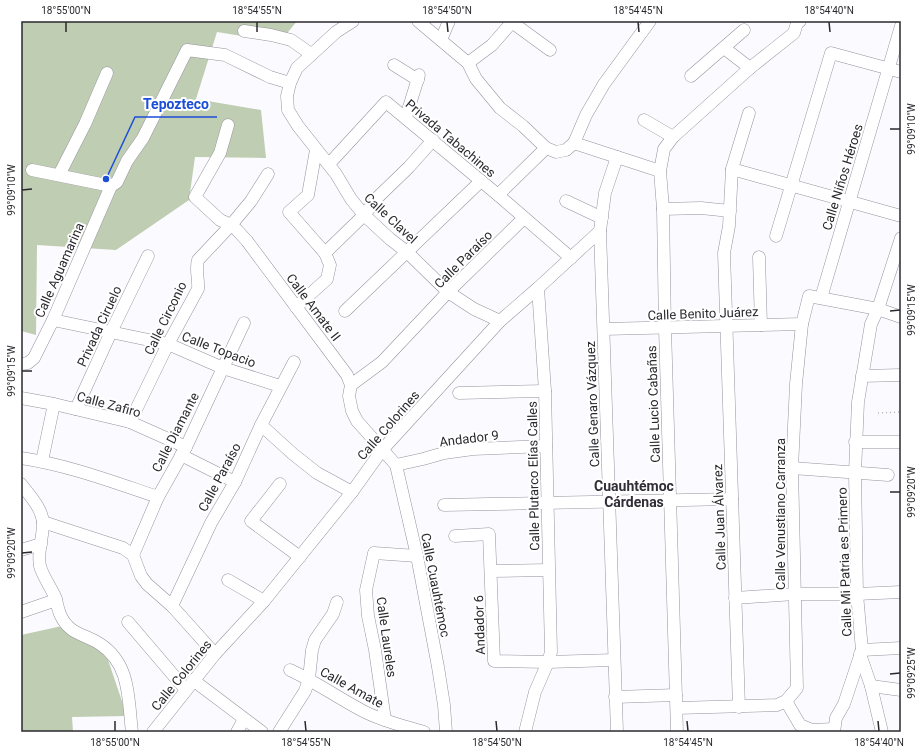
<svg xmlns="http://www.w3.org/2000/svg" width="922" height="753" viewBox="0 0 922 753" font-family="Roboto,sans-serif">
<style>
.green{fill:#bfcdb2}
.lines{fill:none;stroke-linecap:round;stroke-linejoin:round}
.minor-casing{stroke:#96939e;stroke-width:13}
.path{stroke:#b7b6bb;stroke-width:1.5;stroke-dasharray:1 3;stroke-linecap:butt}
.minor{stroke:#fff;stroke-width:12}
.ticks{fill:none;stroke:#2b292e;stroke-width:1.5}
.labels{text-anchor:middle;stroke-width:4;stroke-linejoin:round;paint-order:stroke}
.street-label{font-size:13px;fill:#2b292e;stroke:#fff}
.neighbourhood-label{font-size:14px;font-weight:bold;fill:#302d37;stroke:#fff}
.leader{fill:none;stroke:#1d4ed8;stroke-width:1.5}
.callout-dot{fill:#1d4ed8;stroke:#fff;stroke-width:1.5}
.callout-label{font-size:14px;text-anchor:middle;font-weight:bold;fill:#1d4ed8;stroke:#fff;stroke-width:4;stroke-linejoin:round;paint-order:stroke}
.neatline{fill:none;stroke:#2b292e;stroke-width:1.5}
.ticks-label{font-size:10px;text-anchor:middle;fill:#2b292e}
</style>
<rect width="100%" height="100%" fill="#fbfaff"/>
<!-- green -->
<g class="green">
<path d="M 21,21 L 297,21 L 280,42 L 217,32 L 196,99 L 261,110 L 266,158 L 195,157 L 189,200 L 116,250 L 37,245 L 36,335 L 21,331 Z"/>
<path d="M 62,626 L 106,654 L 127,716 L 72,717 L 73,732 L 21,732 L 21,635 Z"/>
</g>
<g class="lines">
<!-- minor casing -->
<g class="minor-casing">
<g id="minor">
<path d="M 353,21 L 336,32 L 297,68 L 290,83 L 287,96 L 288,110 L 298,126 L 336,174 L 351,199 L 364,215 L 390,239 L 407,252 L 448,292 L 474,309 L 500,321"/>
<path d="M 418,21 L 468,63 L 476,79 L 500,108 L 523,126 L 546,148 L 556,152 L 566,150 L 574,143 L 586,115 L 604,84 L 650,21"/>
<path d="M 513,23 L 550,50"/>
<path d="M 244,31 L 271,35 L 291,40 L 311,54"/>
<path d="M 441,40 L 449,21"/>
<path d="M 724,48 L 750,68"/>
<path d="M 468,63 L 492,45 L 513,21"/>
<path d="M 394,65 L 418,80"/>
<path d="M 691,76 L 744,30"/>
<path d="M 406,117 L 419,75"/>
<path d="M 644,120 L 673,137"/>
<path d="M 228,125 L 220,153 L 195,197 L 220,220 L 231,225 L 237,230 L 247,241 L 347,375 L 351,385 L 349,396 L 352,411 L 357,421 L 396,465 L 417,556 L 438,667 L 444,705 L 446,732"/>
<path d="M 574,143 L 660,171"/>
<path d="M 617,157 L 605,193 L 600,231 L 617,732"/>
<path d="M 329,164 L 386,102 L 498,195 L 571,258"/>
<path d="M 732,169 L 901,216"/>
<path d="M 32,170 L 111,186 L 117,182 L 127,161 L 143,138 L 187,50 L 225,55 L 270,77 L 290,83"/>
<path d="M 59,175 L 85,124 L 107,73"/>
<path d="M 498,195 L 546,148"/>
<path d="M 566,201 L 602,218"/>
<path d="M 663,209 L 701,208 L 730,211"/>
<path d="M 776,236 L 831,53 L 901,72"/>
<path d="M 325,253 L 364,215 L 378,197 L 409,167 L 433,140"/>
<path d="M 759,257 L 761,325"/>
<path d="M 821,298 L 901,26"/>
<path d="M 296,307 L 327,279 L 330,265 L 325,253 L 289,212 L 308,195 L 316,150"/>
<path d="M 345,311 L 481,181"/>
<path d="M 53,320 L 168,344 L 223,368 L 280,386"/>
<path d="M 604,329 L 802,324"/>
<path d="M 21,364 L 28,363 L 34,358 L 53,320 L 111,186"/>
<path d="M 862,376 L 901,375"/>
<path d="M 351,385 L 382,362 L 448,292 L 524,218"/>
<path d="M 459,393 L 545,391"/>
<path d="M 21,398 L 54,404 L 130,422 L 186,447"/>
<path d="M 76,409 L 111,332 L 148,256"/>
<path d="M 130,422 L 168,344 L 198,289 C 199,279 195,270 198,260 L 231,225 L 251,201 L 268,174"/>
<path d="M 261,425 L 293,454 L 317,473 L 352,492"/>
<path d="M 855,442 L 901,442"/>
<path d="M 181,455 L 235,482"/>
<path d="M 21,458 C 68,465 113,482 158,497"/>
<path d="M 42,461 L 54,404"/>
<path d="M 396,465 L 423,459 L 444,453 L 473,449 L 546,446"/>
<path d="M 792,468 L 888,475"/>
<path d="M 21,484 C 29,495 43,509 43,524 C 43,538 37,552 40,566 C 42,575 52,589 56,599 C 57,604 58,609 60,614 C 69,635 83,633 100,644 C 131,664 128,700 132,732"/>
<path d="M 280,484 L 251,521 L 300,557"/>
<path d="M 444,505 L 732,499"/>
<path d="M 43,522 L 123,548 L 133,555 L 141,576 L 147,584 L 172,606 L 215,654"/>
<path d="M 455,536 L 489,534 L 494,661 L 548,662 L 614,660"/>
<path d="M 21,550 L 41,544"/>
<path d="M 133,555 L 158,497 L 186,447 L 244,323"/>
<path d="M 491,571 L 548,570"/>
<path d="M 228,580 L 264,601"/>
<path d="M 735,598 L 795,594 L 857,594 L 901,592"/>
<path d="M 172,606 L 211,523 L 235,482 L 261,425 L 294,362"/>
<path d="M 21,612 L 56,600"/>
<path d="M 128,622 L 186,690"/>
<path d="M 862,650 L 901,648"/>
<path d="M 860,654 L 871,686 L 882,732"/>
<path d="M 290,670 C 316,682 338,698 363,711 C 382,721 404,726 424,732"/>
<path d="M 193,680 L 262,732"/>
<path d="M 871,686 L 901,690"/>
<path d="M 615,697 L 676,695"/>
<path d="M 786,701 L 800,725 L 812,730 L 834,729"/>
<path d="M 739,707 L 724,253 L 729,226 L 732,169 L 749,113"/>
<path d="M 677,708 L 777,705 L 786,701 L 797,688 L 792,468 L 796,384 L 802,324 L 809,296 L 878,309 L 901,317"/>
<path d="M 385,720 L 375,650 L 368,616 L 366,590 L 374,553 L 417,556"/>
<path d="M 153,732 L 215,654 L 264,601 L 352,492 L 382,450 L 500,321 L 538,288 L 600,231"/>
<path d="M 237,732 L 244,719"/>
<path d="M 279,732 L 305,691 L 309,679 L 312,650 L 315,640 L 333,614 L 337,602"/>
<path d="M 525,732 L 535,692 L 548,662 L 551,652 L 545,391 L 538,288"/>
<path d="M 677,732 L 665,328 L 663,209 L 660,171 L 664,149 L 673,137 L 750,68 L 794,33 L 797,23 L 800,21"/>
<path d="M 834,732 L 836,718 L 844,704 L 862,650 L 857,594 L 855,472 L 858,402 L 871,324 L 878,309 L 901,238"/>
</g>
</g>
<!-- path -->
<path class="path" d="M 878,413 L 901,412"/>
<!-- minor -->
<use href="#minor" class="minor"/>
</g>
<!-- ticks -->
<path class="ticks" d="M 66,22 L 66,32M 257,22 L 257,32M 447,22 L 448,32M 638,22 L 639,32M 829,22 L 830,32M 890,129 L 900,129M 22,190 L 32,189M 890,311 L 900,310M 22,371 L 32,371M 890,492 L 900,492M 22,553 L 32,552M 890,674 L 900,673M 115,721 L 115,731M 305,721 L 306,731M 496,721 L 497,731M 687,721 L 688,731M 878,721 L 879,731"/>
<g class="labels">
<!-- street labels -->
<g class="street-label">
<text transform="translate(451 138) rotate(40)" y="5">Privada Tabachines</text>
<text transform="translate(842 177) rotate(-73)" y="5">Calle Niños Héroes</text>
<text transform="translate(391 218) rotate(43)" y="5">Calle Clavel</text>
<text transform="translate(463 259) rotate(-45)" y="5">Calle Paraíso</text>
<text transform="translate(59 270) rotate(-66)" y="5">Calle Aguamarina</text>
<text transform="translate(314 307) rotate(53)" y="5">Calle Amate II</text>
<text transform="translate(703 313) rotate(-2)" y="5">Calle Benito Juárez</text>
<text transform="translate(165 318) rotate(-64)" y="5">Calle Circonio</text>
<text transform="translate(99 326) rotate(-65)" y="5">Privada Ciruelo</text>
<text transform="translate(219 349) rotate(21)" y="5">Calle Topacio</text>
<text transform="translate(109 404) rotate(15)" y="5">Calle Zafiro</text>
<text transform="translate(592 404) rotate(-92)" y="5">Calle Genaro Vázquez</text>
<text transform="translate(653 404) rotate(-92)" y="5">Calle Lucio Cabañas</text>
<text transform="translate(388 425) rotate(-49)" y="5">Calle Colorines</text>
<text transform="translate(175 432) rotate(-63)" y="5">Calle Diamante</text>
<text transform="translate(469 438) rotate(-7)" y="5">Andador 9</text>
<text transform="translate(533 476) rotate(-91)" y="5">Calle Plutarco Elías Calles</text>
<text transform="translate(219 477) rotate(-62)" y="5">Calle Paraíso</text>
<text transform="translate(780 514) rotate(-90)" y="5">Calle Venustiano Carranza</text>
<text transform="translate(719 517) rotate(-92)" y="5">Calle Juan Álvarez</text>
<text transform="translate(844 562) rotate(-92)" y="5">Calle Mi Patria es Primero</text>
<text transform="translate(436 585) rotate(79)" y="5">Calle Cuauhtémoc</text>
<text transform="translate(479 625) rotate(-92)" y="5">Andador 6</text>
<text transform="translate(387 637) rotate(82)" y="5">Calle Laureles</text>
<text transform="translate(181 675) rotate(-51)" y="5">Calle Colorines</text>
<text transform="translate(352 687) rotate(29)" y="5">Calle Amate</text>
</g>
<!-- neighbourhood labels -->
<g class="neighbourhood-label">
<text x="634" y="491">Cuauhtémoc<tspan x="634" dy="16">Cárdenas</tspan></text>
</g>
</g>
<!-- callouts -->
<path class="leader" d="M106 179L135 117H217"/>
<circle class="callout-dot" cx="106" cy="179" r="4"/>
<g class="callout-label">
<text x="176" y="109">Tepozteco</text>
</g>
<!-- border -->
<rect width="922" height="753" fill="none" stroke="#ffffff" stroke-width="44"/>
<rect x="22" y="22" width="878" height="709" class="neatline"/>
<g class="ticks-label">
<text x="66" y="14">18°55'00"N</text>
<text x="257" y="14">18°54'55"N</text>
<text x="447" y="14">18°54'50"N</text>
<text x="638" y="14">18°54'45"N</text>
<text x="829" y="14">18°54'40"N</text>
<text transform="translate(911 129) rotate(-90)" y="4">99°09'10"W</text>
<text transform="translate(11 190) rotate(-90)" y="4">99°09'10"W</text>
<text transform="translate(911 310) rotate(-90)" y="4">99°09'15"W</text>
<text transform="translate(11 371) rotate(-90)" y="4">99°09'15"W</text>
<text transform="translate(911 492) rotate(-90)" y="4">99°09'20"W</text>
<text transform="translate(11 553) rotate(-90)" y="4">99°09'20"W</text>
<text transform="translate(911 673) rotate(-90)" y="4">99°09'25"W</text>
<text x="115" y="746">18°55'00"N</text>
<text x="306" y="746">18°54'55"N</text>
<text x="497" y="746">18°54'50"N</text>
<text x="688" y="746">18°54'45"N</text>
<text x="879" y="746">18°54'40"N</text>
</g>
</svg>
